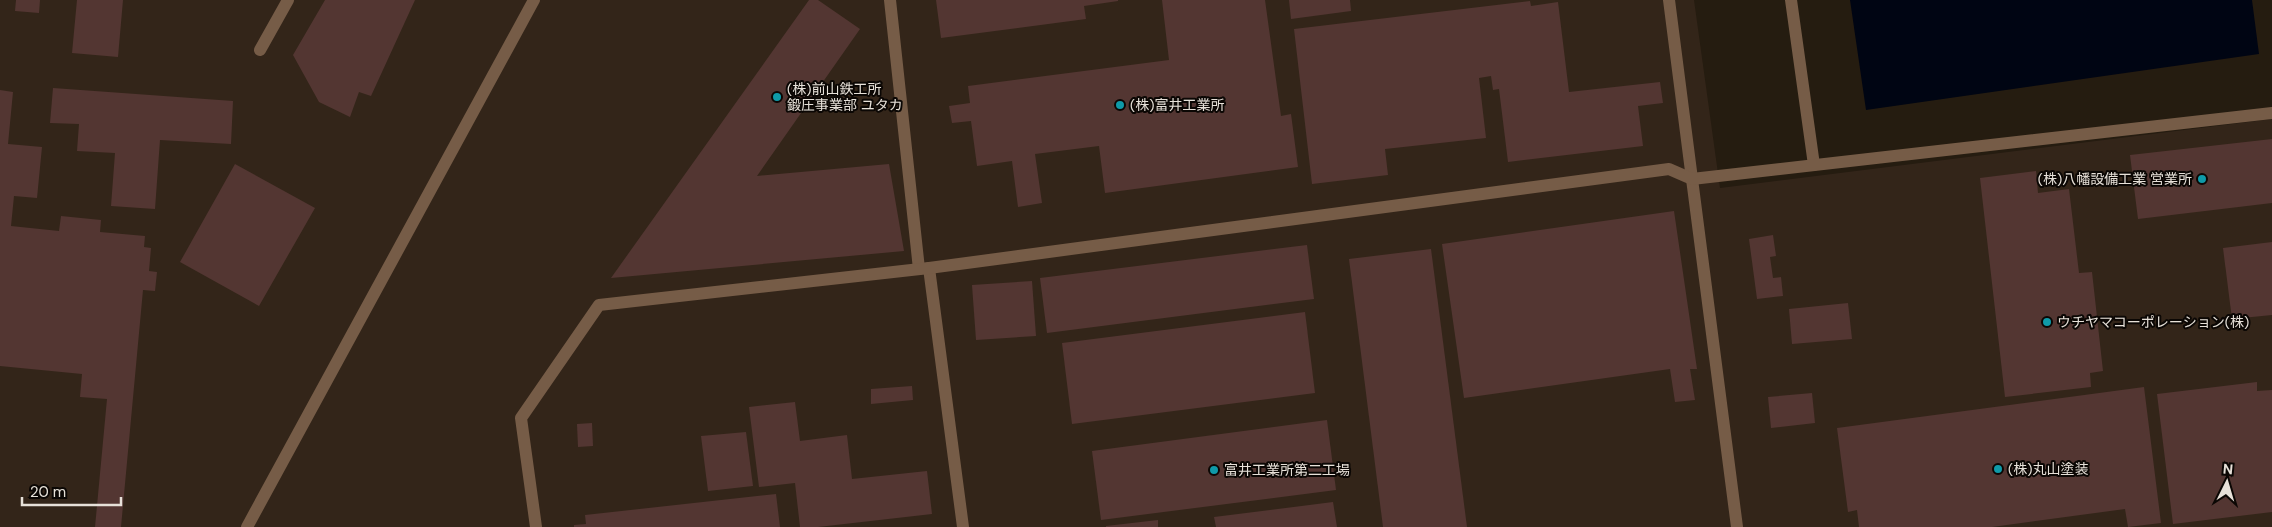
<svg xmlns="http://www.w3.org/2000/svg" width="2272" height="527" viewBox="0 0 2272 527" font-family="'DM Sans','Noto Sans JP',sans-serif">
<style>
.industrial{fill:#332519}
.water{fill:#000513}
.building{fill:#533632}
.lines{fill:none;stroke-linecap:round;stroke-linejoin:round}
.service{stroke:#765c47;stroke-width:12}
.minor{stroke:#765c47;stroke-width:12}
.culture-dot{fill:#0f9aa8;stroke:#0b0704;stroke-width:2}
.labels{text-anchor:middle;stroke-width:4;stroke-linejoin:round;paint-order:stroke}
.poi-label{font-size:14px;fill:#e7e1d9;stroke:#0b0704;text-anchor:start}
</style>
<rect width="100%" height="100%" fill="#251c10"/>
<!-- industrial -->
<path class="industrial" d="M 0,0 L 1694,0 L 1720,188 L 2272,119 L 2272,527 L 0,527 Z"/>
<!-- water -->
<path class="water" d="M 1850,0 L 2252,0 L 2259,54 L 1866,110 Z"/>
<!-- building -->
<g class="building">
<path d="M 16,0 L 40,0 L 39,13 L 15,11 Z"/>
<path d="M 77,0 L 123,0 L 118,57 L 72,53 Z"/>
<path d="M 325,0 L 415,0 L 371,96 L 359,92 L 350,117 L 319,102 L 293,55 Z"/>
<path d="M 809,0 L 818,0 L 860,29 L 757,176 L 889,164 L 904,251 L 611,278 Z"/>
<path d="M 936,0 L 1118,0 L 1118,1 L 1084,6 L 1086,19 L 941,38 Z"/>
<path d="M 1162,0 L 1265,0 L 1281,116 L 1291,114 L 1298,167 L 1105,193 L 1099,146 L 1035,154 L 1042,203 L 1018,207 L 1012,161 L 977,166 L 971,121 L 952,123 L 949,106 L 970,103 L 968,86 L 1169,60 Z"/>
<path d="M 1289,0 L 1350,0 L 1351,11 L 1291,19 Z"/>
<path d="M 1530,1 L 1531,6 L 1558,2 L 1569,92 L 1660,82 L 1663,103 L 1638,106 L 1643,146 L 1508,162 L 1499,89 L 1493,90 L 1491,76 L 1479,78 L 1486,138 L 1385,149 L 1388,175 L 1312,184 L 1294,29 Z"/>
<path d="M 53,88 L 233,101 L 231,144 L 160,140 L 155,209 L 111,206 L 115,153 L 77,151 L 79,124 L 50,123 Z"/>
<path d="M 0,90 L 13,92 L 8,144 L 42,147 L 37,198 L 14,196 L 11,226 L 59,231 L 61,216 L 101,220 L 100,232 L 145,236 L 144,247 L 151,248 L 149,271 L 157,272 L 155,291 L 143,290 L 121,527 L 95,527 L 107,399 L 80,397 L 82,374 L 0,366 Z"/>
<path d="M 2272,139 L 2272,203 L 2138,219 L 2130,155 Z"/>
<path d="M 235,164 L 315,208 L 259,306 L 180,262 Z"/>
<path d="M 2036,171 L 2038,193 L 2069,189 L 2079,273 L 2092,272 L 2103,371 L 2090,373 L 2091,387 L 2005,397 L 1980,178 Z"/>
<path d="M 1674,211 L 1697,369 L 1690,369 L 1695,400 L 1675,402 L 1670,369 L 1464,398 L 1442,244 Z"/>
<path d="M 1773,235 L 1776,256 L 1770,257 L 1773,278 L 1781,277 L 1783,296 L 1757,299 L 1749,239 Z"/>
<path d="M 2272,242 L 2272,315 L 2232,319 L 2223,248 Z"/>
<path d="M 1307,245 L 1314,299 L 1047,333 L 1040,278 Z"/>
<path d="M 1431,249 L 1467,527 L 1383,527 L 1349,259 Z"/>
<path d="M 1032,281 L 1036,336 L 976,340 L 972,285 Z"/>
<path d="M 1848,303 L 1852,339 L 1792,344 L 1789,309 Z"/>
<path d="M 1305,312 L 1315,393 L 1072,424 L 1062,343 Z"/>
<path d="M 2257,382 L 2257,391 L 2272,390 L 2272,512 L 2173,524 L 2157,394 Z"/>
<path d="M 912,386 L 913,400 L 871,404 L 871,389 Z"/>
<path d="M 2144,387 L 2161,523 L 2128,527 L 2125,509 L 1992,527 L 1859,527 L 1857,510 L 1848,512 L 1837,428 Z"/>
<path d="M 1812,393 L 1815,423 L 1771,428 L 1768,397 Z"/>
<path d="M 795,402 L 800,441 L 847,435 L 852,479 L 927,471 L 932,514 L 818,527 L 800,527 L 795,483 L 759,487 L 749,407 Z"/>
<path d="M 1327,420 L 1336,490 L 1101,520 L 1092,451 Z"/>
<path d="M 592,423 L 593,446 L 578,447 L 577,424 Z"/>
<path d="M 746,432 L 753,486 L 708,491 L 701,436 Z"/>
<path d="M 776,494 L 780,527 L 574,527 L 574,525 L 586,524 L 585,515 Z"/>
<path d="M 1333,502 L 1337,527 L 1216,527 L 1214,517 Z"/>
<path d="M 1158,520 L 1158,527 L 1106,527 L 1106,526 Z"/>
</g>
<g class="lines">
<!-- service -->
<g class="service">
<path d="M 890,0 L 919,269"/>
<path d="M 1669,0 L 1692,179"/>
<path d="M 1791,0 L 1814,165"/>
<path d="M 260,50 L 288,0"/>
</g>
<!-- minor -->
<g class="minor">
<path d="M 1692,179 L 1737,527"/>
<path d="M 929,268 L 963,527"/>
<path d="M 247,527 L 534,0"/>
<path d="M 536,527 L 521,418 L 599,305 L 929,268 L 1669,169 L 1692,179 L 2272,113"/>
</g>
</g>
<!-- markers -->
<g class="culture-dot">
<circle cx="777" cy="97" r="5"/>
<circle cx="1120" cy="105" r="5"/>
<circle cx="2202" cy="179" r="5"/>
<circle cx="2047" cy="322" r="5"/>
<circle cx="1998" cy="469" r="5"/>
<circle cx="1214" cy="470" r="5"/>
</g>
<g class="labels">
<!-- poi labels -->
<g class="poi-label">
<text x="787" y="94">(株)前山鉄工所<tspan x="787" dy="16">鍛圧事業部 ユタカ</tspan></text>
<text x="1130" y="110">(株)富井工業所</text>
<text x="2192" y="184" text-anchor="end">(株)八幡設備工業 営業所</text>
<text x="2057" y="327">ウチヤマコーポレーション(株)</text>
<text x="2008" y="474">(株)丸山塗装</text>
<text x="1224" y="475">富井工業所第二工場</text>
</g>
</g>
<!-- north arrow -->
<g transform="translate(2227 482) rotate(5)" stroke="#0b0704" stroke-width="4" paint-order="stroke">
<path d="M0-4L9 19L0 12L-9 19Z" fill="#e7e1d9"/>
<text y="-8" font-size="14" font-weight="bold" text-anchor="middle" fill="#e7e1d9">N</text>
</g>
<!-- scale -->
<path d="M22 497v8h99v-8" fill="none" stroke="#e7e1d9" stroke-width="2.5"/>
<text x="30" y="497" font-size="15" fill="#e7e1d9" stroke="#0b0704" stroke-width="4" paint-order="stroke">20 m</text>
</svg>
